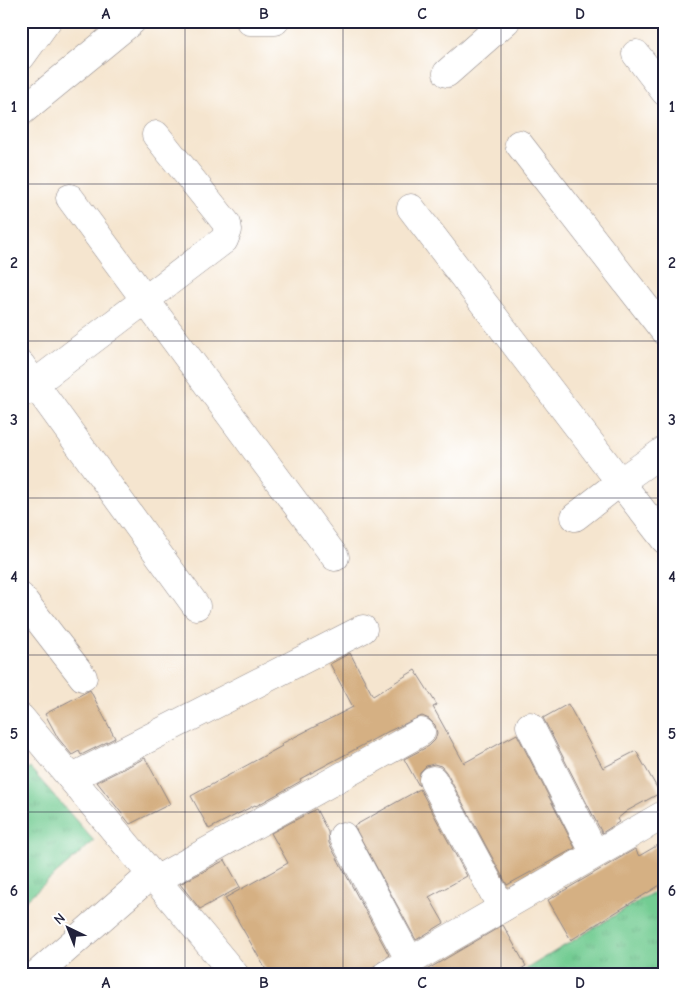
<svg xmlns="http://www.w3.org/2000/svg" width="686" height="996" viewBox="0 0 686 996" font-family="'Comic Neue',sans-serif">
<style>
.grass{fill:url(#grass-tufts);stroke:#4a7767}
.building{fill:#d5b083}
.lines{fill:none;stroke-linecap:round;stroke-linejoin:round}
.street-casing{stroke:#8c8485;stroke-width:29}
.street{stroke:#fff;stroke-width:28}
.grid{fill:none;stroke:#22223b;stroke-width:1;stroke-opacity:0.55}
.neatline{fill:none;stroke:#22223b;stroke-width:2}
.grid-label{font-size:16px;text-anchor:middle;font-weight:bold;fill:#22223b}
</style>
<defs>
<pattern id="grass-tufts" width="24" height="20" patternUnits="userSpaceOnUse" patternTransform="scale(1.25)"><rect width="24" height="20" fill="#73cc93"/><path d="M3 7l-1-3M5 7V3M7 7l1-3M15 17l-1-3M17 17v-4M19 17l1-3" fill="none" stroke="#63af80"/></pattern>
</defs>
<rect width="100%" height="100%" fill="#fff"/>
<filter id="ink" filterUnits="userSpaceOnUse"><feTurbulence type="fractalNoise" baseFrequency=".02" numOctaves="2"/><feDisplacementMap in="SourceGraphic" scale="10" xChannelSelector="R" yChannelSelector="G"/><feConvolveMatrix kernelMatrix="1 2 1 2 8 2 1 2 1" color-interpolation-filters="sRGB"/></filter>
<filter id="wash" filterUnits="userSpaceOnUse"><feTurbulence type="fractalNoise" baseFrequency=".0096" numOctaves="4" result="noise"/><feDisplacementMap in="SourceGraphic" scale="20" xChannelSelector="R" yChannelSelector="G"/><feGaussianBlur stdDeviation="1.12" result="paint"/><feColorMatrix in="noise" values="0 0 0 0 0 0 0 0 0 0 0 0 0 0 0 0 0 1.4 0 .05"/><feComposite in="paint" operator="in"/></filter>
<g filter="url(#wash)">
<rect width="100%" height="100%" fill="#f5e5cf"/>
<!-- grass -->
<g class="grass">
<path d="M 30,768 L 94,841 L 21,904 L 21,775 Z"/>
<path d="M 665,885 L 665,975 L 516,975 Z"/>
</g>
<g id="blocks">
<!-- building -->
<g class="building">
<path d="M 350,653 L 373,696 L 415,670 L 437,705 L 433,707 L 464,763 L 517,734 L 575,848 L 507,885 L 446,772 L 441,766 L 434,764 L 426,766 L 420,772 L 419,786 L 404,759 L 429,746 L 435,740 L 437,733 L 435,725 L 429,719 L 422,716 L 389,731 L 300,779 L 301,781 L 256,806 L 255,805 L 209,829 L 191,796 L 282,746 L 281,744 L 353,707 L 330,664 Z"/>
<path d="M 90,690 L 115,738 L 81,755 L 79,751 L 72,755 L 58,738 L 45,714 Z"/>
<path d="M 568,704 L 603,768 L 636,751 L 660,793 L 627,811 L 617,819 L 619,822 L 602,833 L 543,718 Z"/>
<path d="M 145,758 L 170,804 L 130,824 L 97,782 Z"/>
<path d="M 420,789 L 467,876 L 429,897 L 444,923 L 416,940 L 354,826 Z"/>
<path d="M 316,809 L 328,832 L 329,843 L 389,955 L 373,967 L 370,975 L 269,975 L 225,898 L 288,863 L 271,833 Z"/>
<path d="M 665,841 L 665,882 L 571,940 L 548,900 L 635,849 L 639,856 Z"/>
<path d="M 225,860 L 240,887 L 200,909 L 180,884 Z"/>
<path d="M 503,925 L 526,966 L 511,975 L 418,975 Z"/>
</g>
</g>
</g>
<g filter="url(#ink)">
<use href="#blocks" fill-opacity="0" stroke="#8c8485" stroke-width="1"/>
<g class="lines">
<!-- street casing -->
<g class="street-casing">
<g id="street">
<path d="M 250,21 L 275,21"/>
<path d="M 636,54 L 665,92"/>
<path d="M 21,57 L 47,21"/>
<path d="M 447,73 L 506,21"/>
<path d="M 21,112 L 132,21"/>
<path d="M 519,144 L 665,332"/>
<path d="M 70,198 L 335,557"/>
<path d="M 411,208 L 620,482 L 575,517"/>
<path d="M 21,365 L 196,606"/>
<path d="M 21,394 L 224,240 L 228,230 L 227,224 L 156,135"/>
<path d="M 665,450 L 620,482 L 665,540"/>
<path d="M 21,597 L 83,677"/>
<path d="M 21,718 L 235,975"/>
<path d="M 530,726 L 595,854"/>
<path d="M 71,778 L 363,629"/>
<path d="M 433,780 L 502,908"/>
<path d="M 343,836 L 410,961"/>
<path d="M 156,880 L 421,732"/>
<path d="M 36,975 L 152,874"/>
<path d="M 386,975 L 665,814"/>
</g>
</g>
<!-- street -->
<use href="#street" class="street"/>
</g>
</g>
<!-- grid -->
<path class="grid" d="M 185,21 L 185,975M 343,21 L 343,975M 501,21 L 501,975M 21,184 L 665,184M 21,341 L 665,341M 21,498 L 665,498M 21,655 L 665,655M 21,812 L 665,812"/>
<!-- margin -->
<rect width="686" height="996" fill="none" stroke="#fff" stroke-width="55"/>
<!-- north arrow -->
<g transform="translate(68 928) rotate(317)" stroke="#ffffff" stroke-width="4" paint-order="stroke">
<path d="M0-4L9 19L0 12L-9 19Z" fill="#22223b"/>
<text y="-8" font-size="14" font-weight="bold" text-anchor="middle" fill="#22223b">N</text>
</g>
<rect x="28" y="28" width="630" height="940" class="neatline"/>
<g class="grid-label">
<text x="106" y="19">A</text>
<text x="264" y="19">B</text>
<text x="422" y="19">C</text>
<text x="580" y="19">D</text>
<text x="14" y="112">1</text>
<text x="672" y="112">1</text>
<text x="14" y="268">2</text>
<text x="672" y="268">2</text>
<text x="14" y="425">3</text>
<text x="672" y="425">3</text>
<text x="14" y="582">4</text>
<text x="672" y="582">4</text>
<text x="14" y="739">5</text>
<text x="672" y="739">5</text>
<text x="14" y="896">6</text>
<text x="672" y="896">6</text>
<text x="106" y="988">A</text>
<text x="264" y="988">B</text>
<text x="422" y="988">C</text>
<text x="580" y="988">D</text>
</g>
</svg>
